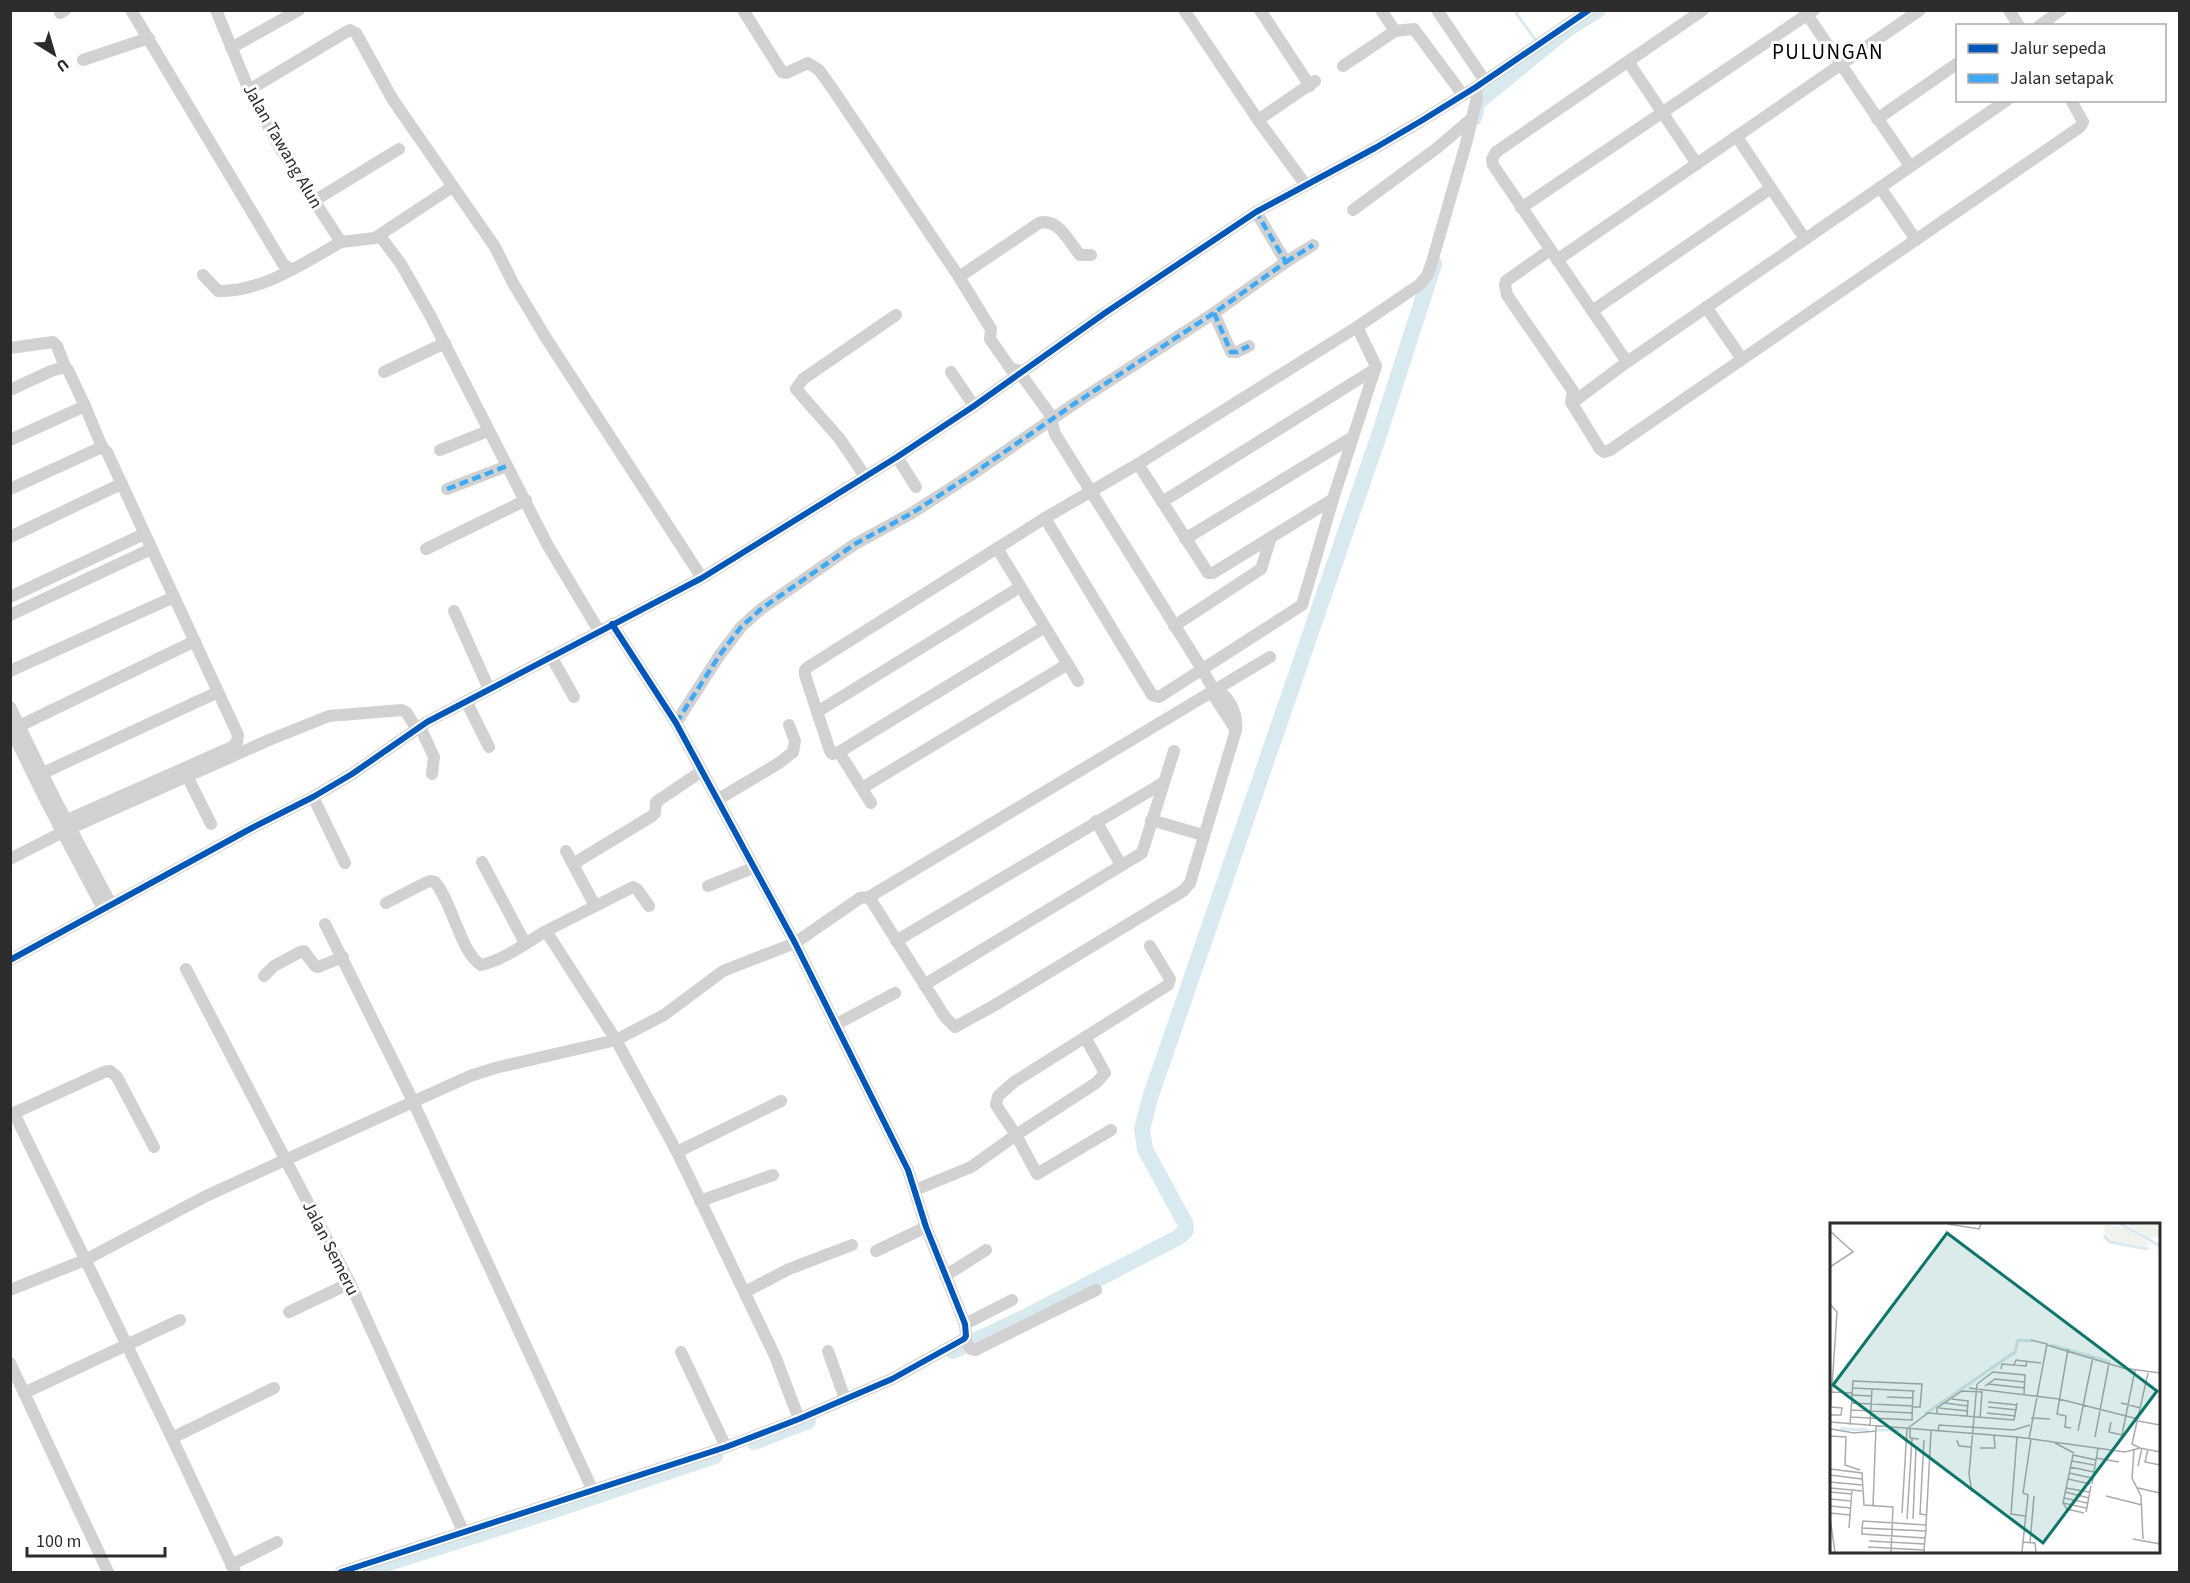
<svg xmlns="http://www.w3.org/2000/svg" width="2190" height="1583" viewBox="0 0 2190 1583" font-family="'Source Sans 3',sans-serif">
<style>
.lines{fill:none;stroke-linecap:round;stroke-linejoin:round}
.stream{stroke:#d8e9f0;stroke-width:3}
.river{stroke:#d8e9f0;stroke-width:16}
.minor{stroke:#d1d1d1;stroke-width:12}
.quiet{stroke:#3fa9f5;stroke-width:4.5;stroke-dasharray:9 4.5;stroke-linecap:butt}
.cycleway-casing{stroke:#fff;stroke-width:10}
.cycleway{stroke:#0057b8;stroke-width:6}
.labels{text-anchor:middle;stroke-width:6;stroke-linejoin:round;paint-order:stroke}
.street-label{font-size:18px;fill:#2c2c2c;stroke:#fff}
.quarter-label{font-size:21px;letter-spacing:1.5px;fill:#000;stroke:#fff}
.inset-river{fill:none;stroke:#d8e9f0;stroke-width:3}
.inset-road{fill:none;stroke:#ababab;stroke-width:1.5}
.view{fill:#0f766e;fill-opacity:0.15;stroke:#0f766e;stroke-width:3}
.inset-edge{fill:none;stroke:#2c2c2c;stroke-width:3}
</style>
<rect width="100%" height="100%" fill="#fff"/>
<g class="lines">
<!-- stream -->
<path class="stream" d="M 1520,10 L 1516,13 L 1537,42"/>
<!-- river -->
<g class="river">
<path d="M 1474,118 L 1478,102 L 1566,30 L 1598,10"/>
<path d="M 953,1351 L 1025,1317 L 1179,1237 L 1186,1230 L 1185,1223 L 1145,1149 L 1142,1129 L 1150,1098 L 1379,435 L 1434,264"/>
<path d="M 754,1442 L 808,1421"/>
<path d="M 361,1572 L 558,1509 L 715,1456"/>
</g>
<!-- minor -->
<g class="minor">
<path d="M 131,10 L 283,264 L 291,269"/>
<path d="M 216,10 L 249,90 L 281,150 L 341,242 L 375,238 L 452,187"/>
<path d="M 743,10 L 782,72 L 786,73 L 808,63 L 819,70 L 834,91 L 959,277 L 991,329 L 990,339 L 1011,369 L 1017,370 L 1020,373 L 1049,413 L 1055,434 L 1202,669 L 1212,687 L 1212,693 L 1236,730"/>
<path d="M 1184,10 L 1258,120 L 1305,184"/>
<path d="M 1260,10 L 1310,86"/>
<path d="M 1381,10 L 1395,31"/>
<path d="M 1437,10 L 1485,81"/>
<path d="M 1804,10 L 1910,166"/>
<path d="M 2009,10 L 2019,26"/>
<path d="M 60,13 L 65,10"/>
<path d="M 2039,26 L 2061,10"/>
<path d="M 231,48 L 299,10"/>
<path d="M 83,60 L 149,38"/>
<path d="M 1629,63 L 1697,164"/>
<path d="M 1343,66 L 1395,31 L 1414,29 L 1463,95"/>
<path d="M 249,90 L 346,32 L 350,30 L 356,33 L 393,100 L 495,247 L 513,283 L 546,338 L 702,578"/>
<path d="M 1877,119 L 1958,63"/>
<path d="M 1258,120 L 1315,81"/>
<path d="M 1737,137 L 1805,239"/>
<path d="M 1880,187 L 1916,240"/>
<path d="M 314,201 L 399,149"/>
<path d="M 1521,208 L 1814,10"/>
<path d="M 1353,210 L 1437,148 L 1471,119"/>
<path d="M 380,236 L 401,264 L 430,315 L 547,544 L 599,631"/>
<path d="M 1550,250 L 1506,281 L 1505,285 L 1507,295 L 1573,391 L 1571,402 L 1600,449 L 1604,452 L 1610,450 L 2080,127 L 2083,122 L 2071,100"/>
<path d="M 1557,260 L 1920,10"/>
<path d="M 1286,262 L 1313,245"/>
<path d="M 203,275 L 218,291 C 262,292 304,263 341,242"/>
<path d="M 959,277 L 1039,223 C 1058,217 1069,242 1080,255 L 1091,255"/>
<path d="M 1706,307 L 1742,359"/>
<path d="M 1592,311 L 1771,188"/>
<path d="M 1214,313 L 1231,352 L 1237,352 L 1249,346"/>
<path d="M 10,348 L 53,342 L 57,346 L 65,367"/>
<path d="M 1627,362 L 1493,165 L 1492,159 L 1496,152 L 1703,10"/>
<path d="M 384,372 L 445,343"/>
<path d="M 951,372 L 974,406"/>
<path d="M 10,390 L 51,371 L 65,367 L 68,370 L 85,406"/>
<path d="M 1572,403 L 1627,362 L 2007,100"/>
<path d="M 10,440 L 85,406 L 102,447 L 107,452 L 238,735 L 237,742 L 232,747 L 58,824"/>
<path d="M 440,450 L 488,431"/>
<path d="M 897,457 L 916,487"/>
<path d="M 1138,464 L 1208,573 L 1213,573 L 1333,499"/>
<path d="M 865,476 L 839,438 L 796,389 L 803,379 L 896,315"/>
<path d="M 10,489 L 102,447"/>
<path d="M 447,489 L 507,466"/>
<path d="M 1162,502 L 1375,369"/>
<path d="M 1045,518 L 1152,695 L 1159,697 L 1302,605 L 1333,499 L 1376,366 L 1357,327"/>
<path d="M 10,537 L 121,484"/>
<path d="M 1185,539 L 1353,437"/>
<path d="M 997,548 L 1078,681"/>
<path d="M 426,549 L 526,500"/>
<path d="M 10,597 L 144,534"/>
<path d="M 454,611 L 489,689"/>
<path d="M 10,615 L 151,549"/>
<path d="M 1174,626 L 1261,569 L 1271,537"/>
<path d="M 1045,627 L 839,752 L 832,754 L 830,751 L 805,675 L 805,670 L 808,667 L 1045,518 L 1138,464 L 1357,327 L 1419,285 L 1427,276 L 1432,262 L 1467,140 L 1477,98 L 1476,87"/>
<path d="M 551,656 L 574,697"/>
<path d="M 10,671 L 174,597"/>
<path d="M 466,701 L 489,747"/>
<path d="M 10,707 L 55,799 L 111,904"/>
<path d="M 817,712 L 1020,587"/>
<path d="M 676,723 L 719,656 L 741,627 L 761,609 L 855,544 L 912,513 L 974,473 L 1074,404 L 1214,313 L 1286,262 L 1256,212"/>
<path d="M 420,727 L 434,757 L 432,774"/>
<path d="M 10,728 L 47,803 L 103,909"/>
<path d="M 11,730 L 195,641"/>
<path d="M 839,752 L 871,803"/>
<path d="M 43,773 L 218,692"/>
<path d="M 188,778 L 211,824"/>
<path d="M 862,788 L 1068,664"/>
<path d="M 313,797 L 345,863"/>
<path d="M 717,800 L 779,763 L 793,752 L 795,741 L 789,725"/>
<path d="M 1151,820 L 1203,835"/>
<path d="M 1096,821 L 1121,865"/>
<path d="M 566,851 L 595,906"/>
<path d="M 10,859 L 71,828 L 269,740 L 329,716 L 402,710 L 406,712 L 417,729"/>
<path d="M 482,862 L 525,943"/>
<path d="M 573,864 L 652,816 L 655,813 L 656,802 L 702,771"/>
<path d="M 708,886 L 753,868"/>
<path d="M 869,897 L 945,1017 L 955,1027 L 995,1005 L 1183,891 L 1190,883 L 1236,730 C 1238,713 1228,693 1212,687"/>
<path d="M 386,903 L 425,883 L 430,881 L 435,882 C 452,902 461,953 481,965 C 504,960 526,943 546,931 L 616,1040 L 677,1152 L 775,1356 L 799,1419"/>
<path d="M 325,924 L 409,1093 L 593,1491"/>
<path d="M 546,931 L 633,887 L 637,889 L 649,906"/>
<path d="M 896,941 L 1163,783"/>
<path d="M 10,960 L 250,829 L 313,797 L 352,774 L 427,722 L 702,578 L 897,457 L 974,406 L 1105,313 L 1256,212 L 1375,148 L 1421,121 L 1476,87 L 1589,10"/>
<path d="M 186,969 L 350,1283 L 464,1533"/>
<path d="M 264,976 L 274,966 L 300,952 L 304,951 L 315,966 L 318,967 L 343,957"/>
<path d="M 924,985 L 1142,853 L 1174,751"/>
<path d="M 835,1025 L 895,993"/>
<path d="M 1111,1130 L 1037,1174 L 1016,1135 L 996,1105 L 998,1096 L 1014,1082 L 1168,985 L 1170,979 L 1150,946"/>
<path d="M 154,1147 L 117,1077 L 110,1071 L 104,1072 L 14,1113 L 172,1438 L 235,1572"/>
<path d="M 677,1152 L 781,1101"/>
<path d="M 915,1190 L 971,1167 L 1016,1135 L 1096,1083 L 1105,1073 L 1085,1037"/>
<path d="M 700,1201 L 773,1175"/>
<path d="M 876,1251 L 926,1227"/>
<path d="M 945,1276 L 986,1250"/>
<path d="M 10,1290 L 85,1260 L 206,1196 L 470,1076 L 495,1068 L 616,1040 L 664,1015 L 723,971 L 795,943 L 860,898 L 869,897 L 1270,657"/>
<path d="M 745,1292 L 789,1269 L 852,1245"/>
<path d="M 289,1312 L 350,1283"/>
<path d="M 965,1324 L 1012,1300"/>
<path d="M 964,1339 L 971,1349 L 975,1350 L 1096,1290"/>
<path d="M 828,1351 L 845,1399"/>
<path d="M 681,1352 L 726,1447"/>
<path d="M 10,1363 L 108,1572"/>
<path d="M 24,1393 L 180,1320"/>
<path d="M 172,1438 L 274,1388"/>
<path d="M 231,1565 L 277,1542"/>
<path d="M 341,1572 L 726,1447 L 799,1419 L 892,1379 L 964,1339 L 966,1336 L 965,1324 L 926,1227 L 908,1170 L 795,943 L 676,723 L 612,624"/>
</g>
<!-- quiet -->
<g class="quiet">
<path d="M 1286,262 L 1313,245"/>
<path d="M 1214,313 L 1231,352 L 1237,352 L 1249,346"/>
<path d="M 447,489 L 507,466"/>
<path d="M 676,723 L 719,656 L 741,627 L 761,609 L 855,544 L 912,513 L 974,473 L 1074,404 L 1214,313 L 1286,262 L 1256,212"/>
</g>
<!-- cycleway casing -->
<g class="cycleway-casing">
<g id="cycleway">
<path d="M 10,960 L 250,829 L 313,797 L 352,774 L 427,722 L 702,578 L 897,457 L 974,406 L 1105,313 L 1256,212 L 1375,148 L 1421,121 L 1476,87 L 1589,10"/>
<path d="M 341,1572 L 726,1447 L 799,1419 L 892,1379 L 964,1339 L 966,1336 L 965,1324 L 926,1227 L 908,1170 L 795,943 L 676,723 L 612,624"/>
</g>
</g>
<!-- cycleway -->
<use href="#cycleway" class="cycleway"/>
</g>
<g class="labels">
<!-- street labels -->
<g class="street-label">
<text transform="translate(283 146) rotate(60)" y="6">Jalan Tawang Alun</text>
<text transform="translate(331 1248) rotate(63)" y="6">Jalan Semeru</text>
</g>
<!-- quarter labels -->
<g class="quarter-label">
<text x="1828" y="59">PULUNGAN</text>
</g>
</g>
<!-- overview -->
<g transform="translate(1830 1223)">
<rect width="330" height="330" fill="#fff"/>
<path d="M 275,1 L 294,4 L 318,19 L 319,24 L 282,18 L 274,8 ZM 297,1 L 330,1 L 330,13 L 319,16 Z" fill="#f0f3eb"/>
<path class="inset-river" d="M 291,1 L 330,23M 274,12 L 280,19 L 318,26M 221,122 L 280,139M 95,191 L 185,129 L 188,117 L 202,118M 10,206 L 38,207M 46,207 L 69,207"/>
<path class="inset-road" d="M 118,1 L 149,6 L 151,1M 0,8 L 23,29 L 0,44M 0,81 L 7,89 L 0,193M 217,122 L 293,145 L 330,150M 238,126 L 227,191 L 236,193 L 235,204 L 241,205M 184,142 L 186,137 L 211,140M 171,146 L 172,141 L 196,143 L 197,138M 147,161 L 163,149 L 195,152 L 194,171M 158,161 L 195,165M 155,163 L 165,156 L 195,159M 22,165 L 85,168M 139,165 L 229,176 L 308,196M 2,169 L 22,170M 21,172 L 42,173M 57,174 L 83,175M 122,176 L 138,178 L 137,193M 158,179 L 187,182M 21,180 L 83,183M 115,180 L 138,183M 291,180 L 311,185M 158,184 L 187,187M 109,185 L 138,188M 21,187 L 82,190M 107,190 L 107,185 L 132,168 L 152,169 L 150,195M 157,190 L 186,193M 0,192 L 11,192 L 12,185 L 1,184M 20,194 L 82,197 L 83,168M 201,195 L 220,196M 308,198 L 330,202M 0,199 L 187,214 L 295,229 L 310,225 L 330,229M 281,199 L 279,209 L 292,212 L 305,147M 20,202 L 23,158 L 92,161 L 90,184 L 83,184M 40,203 L 42,166M 78,205 L 98,190 L 184,197 L 187,180M 80,205 L 80,215 L 89,216M 1,206 L 24,210 L 46,208M 248,208 L 263,134M 108,209 L 109,202 L 184,207 L 200,202M 0,213 L 16,214 L 15,242 L 30,247M 187,214 L 181,291 L 195,293M 265,214 L 279,140M 199,216 L 217,121 L 201,117M 94,217 L 90,291 L 97,292M 127,217 L 129,223 L 141,224M 225,220 L 244,230M 150,225 L 165,225 L 164,212M 310,225 L 302,221 L 318,150M 318,226 L 315,239 L 330,242M 304,227 L 302,255 L 311,273 L 313,316M 266,235 L 289,239M 242,238 L 264,242M 308,243 L 312,225M 240,244 L 264,249M 0,246 L 32,250 L 34,282 L 63,284 L 61,329M 239,250 L 262,255M 0,252 L 32,256M 238,256 L 260,261M 0,259 L 32,262M 262,261 L 268,225M 0,265 L 32,268M 236,265 L 259,269M 308,265 L 330,270M 0,269 L 22,271M 142,269 L 139,251 L 147,161M 235,269 L 259,275M 193,270 L 201,216M 276,273 L 312,282M 234,275 L 233,280 L 256,285M 0,276 L 21,278M 233,280 L 237,286 L 254,290M 257,280 L 234,275 L 243,232 L 266,237M 0,283 L 21,285M 43,283 L 46,203M 256,289 L 261,263M 0,290 L 20,292M 72,290 L 77,205M 0,295 L 5,329M 77,296 L 82,216M 83,296 L 86,225M 96,303 L 101,208M 19,305 L 22,267M 32,305 L 32,311 L 95,315M 303,316 L 330,321M 39,318 L 95,321M 192,319 L 205,320 L 206,329M 200,320 L 204,273M 38,324 L 94,327M 94,329 L 95,315 L 96,308 L 96,302 L 33,298 L 32,305 L 96,308M 192,329 L 198,272 L 193,270"/>
<path class="view" d="M 117,10 L 327,168 L 213,320 L 3,162 Z"/>
<rect width="330" height="330" class="inset-edge"/>
</g>
<!-- border -->
<rect width="2190" height="1583" fill="none" stroke="#2c2c2c" stroke-width="24"/>
<!-- legend -->
<rect x="1956" y="24" width="210" height="78" fill="#ffffff" stroke="#ababab" stroke-width="1.5"/>
<rect x="1968" y="44" width="30" height="9" fill="#0057b8" stroke="#ababab" stroke-width="1.5"/>
<text x="2010" y="54" font-size="18" fill="#2c2c2c">Jalur sepeda</text>
<rect x="1968" y="74" width="30" height="9" fill="#3fa9f5" stroke="#ababab" stroke-width="1.5"/>
<text x="2010" y="84" font-size="18" fill="#2c2c2c">Jalan setapak</text>
<!-- north arrow -->
<g transform="translate(54 54) rotate(143)" stroke="#ffffff" stroke-width="4.5" paint-order="stroke">
<path d="M0-4.5L10 22L0 15L-10 22Z" fill="#2c2c2c"/>
<text y="-9" font-size="16" font-weight="bold" text-anchor="middle" fill="#2c2c2c">U</text>
</g>
<!-- scale -->
<path d="M27 1547v9h138v-9" fill="none" stroke="#2c2c2c" stroke-width="3"/>
<text x="36" y="1547" font-size="18" fill="#2c2c2c" stroke="#ffffff" stroke-width="4.5" paint-order="stroke">100 m</text>
</svg>
